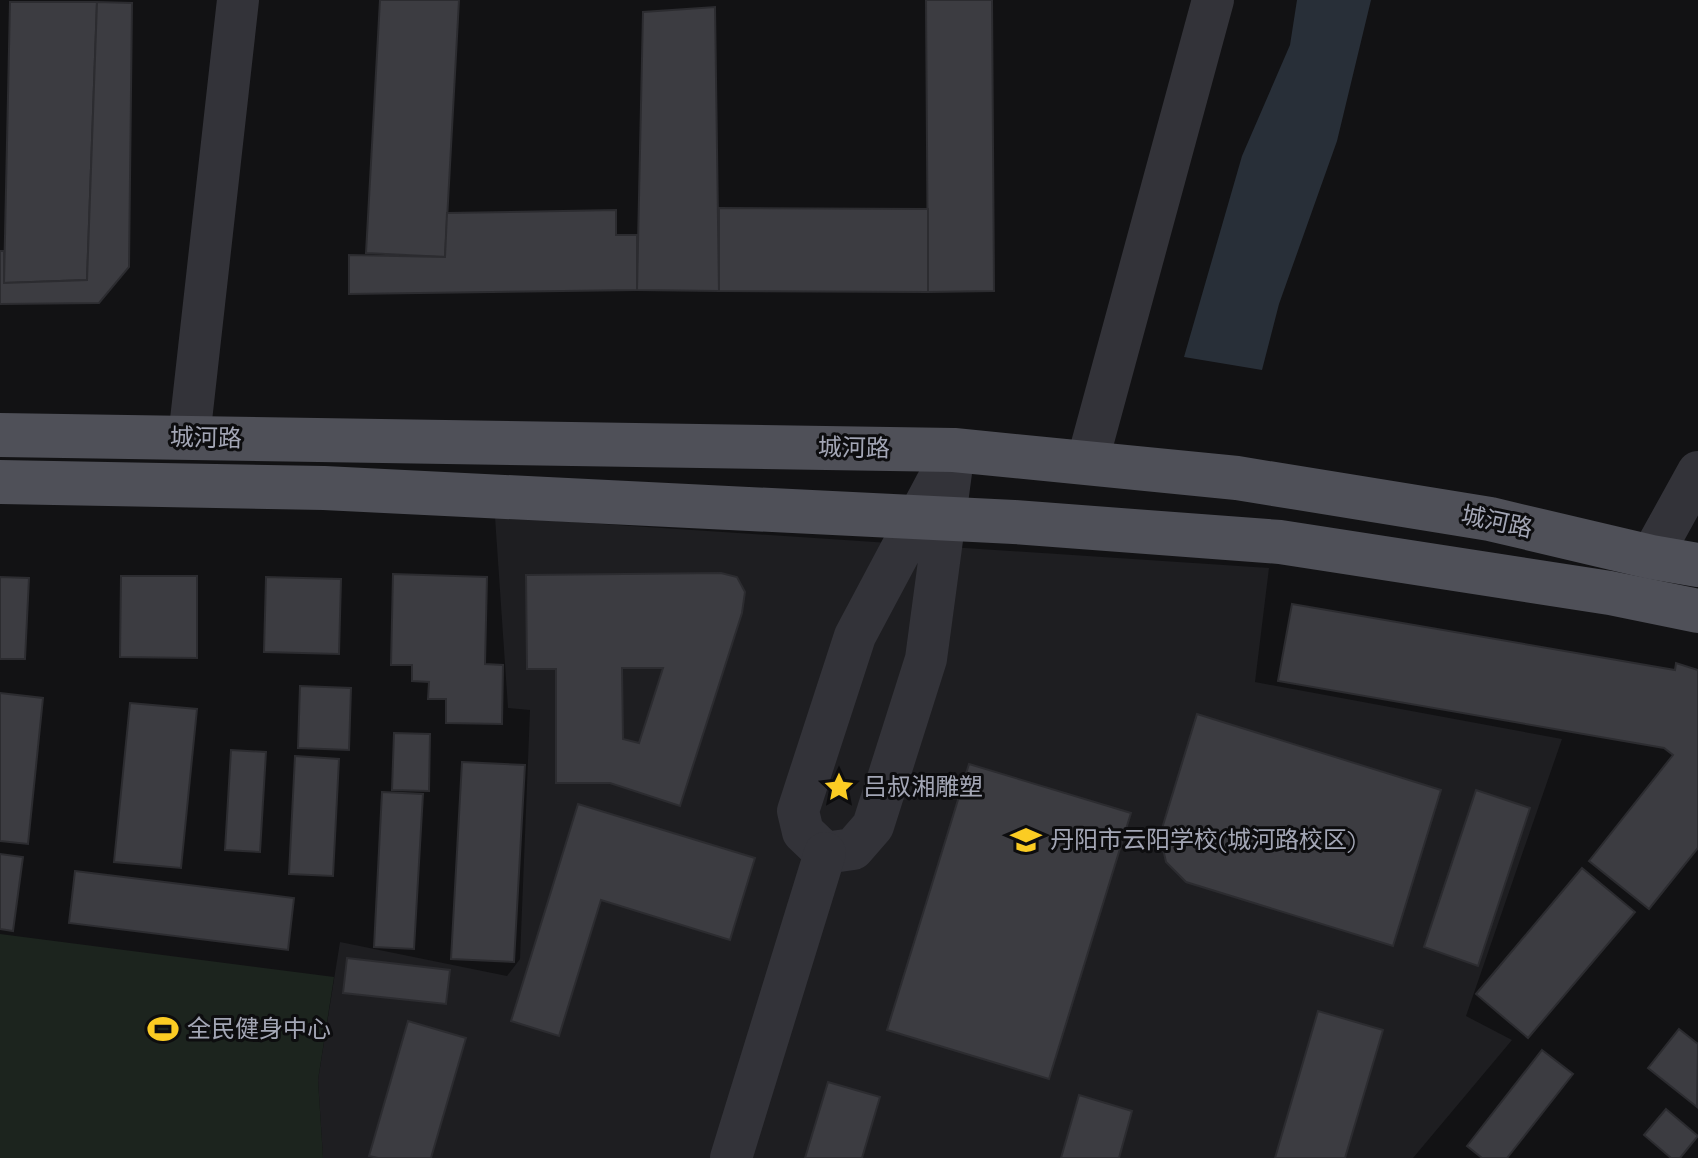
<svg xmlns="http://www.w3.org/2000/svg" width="1698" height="1158" viewBox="0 0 1698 1158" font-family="Quicksand,'Noto Sans SC',sans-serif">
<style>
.built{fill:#1e1e21}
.green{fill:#1c241e}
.water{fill:#282f38}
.building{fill:#3c3c41;stroke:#2c2c30;stroke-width:2;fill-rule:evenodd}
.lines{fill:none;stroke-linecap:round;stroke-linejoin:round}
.minor{stroke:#333339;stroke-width:42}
.major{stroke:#4f5058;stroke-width:44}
.labels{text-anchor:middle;stroke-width:6;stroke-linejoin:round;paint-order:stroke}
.street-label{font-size:24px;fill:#a3a6b5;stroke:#0d0d0f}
.poi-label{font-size:24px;fill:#a3a6b5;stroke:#0d0d0f;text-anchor:start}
</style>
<rect width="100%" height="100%" fill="#121214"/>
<!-- built -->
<path class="built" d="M 495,517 L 1269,568 L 1255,682 L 1562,739 L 1466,1016 L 1512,1040 L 1413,1158 L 323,1158 L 318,1080 L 340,942 L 507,976 L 520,959 L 530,710 L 508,708 Z"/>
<!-- green -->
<path class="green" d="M 0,934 L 334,977 L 318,1080 L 323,1158 L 0,1158 Z"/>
<!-- water -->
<path class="water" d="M 1297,0 L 1371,0 L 1337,141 L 1279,304 L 1262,370 L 1184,357 L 1242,156 L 1290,45 Z"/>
<!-- building -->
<g class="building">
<path d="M 380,0 L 459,0 L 445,257 L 366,253 Z"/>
<path d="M 926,0 L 992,0 L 994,291 L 928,292 Z"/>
<path d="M 10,2 L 97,2 L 87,280 L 4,283 Z"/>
<path d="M 97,2 L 132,3 L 129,267 L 99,303 L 0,304 L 0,251 L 4,251 L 4,283 L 87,280 Z"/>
<path d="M 715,7 L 719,291 L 637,290 L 643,12 Z"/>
<path d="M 719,208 L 928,209 L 928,292 L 719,291 Z"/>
<path d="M 616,210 L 616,235 L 637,235 L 637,290 L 349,294 L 349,255 L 445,257 L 447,213 Z"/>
<path d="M 721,573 L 737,577 L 745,592 L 742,613 L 680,806 L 610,783 L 556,783 L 556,669 L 527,669 L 526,575 ZM 622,668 L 663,668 L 639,743 L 623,739 Z"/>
<path d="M 393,574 L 487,577 L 485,664 L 503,665 L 502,724 L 446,723 L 446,699 L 428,699 L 429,682 L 412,681 L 412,665 L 391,665 Z"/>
<path d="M 121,576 L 197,576 L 197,658 L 120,657 Z"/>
<path d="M 0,577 L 29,578 L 25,659 L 0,659 Z"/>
<path d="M 266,577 L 341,579 L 339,654 L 264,652 Z"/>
<path d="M 1292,604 L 1675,670 L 1676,663 L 1698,670 L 1698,848 L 1649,909 L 1589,861 L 1673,755 L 1664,748 L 1278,681 Z"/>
<path d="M 300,686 L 351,688 L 349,750 L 298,748 Z"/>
<path d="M 0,693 L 43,698 L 28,844 L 0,841 Z"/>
<path d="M 130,703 L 197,709 L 181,868 L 114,862 Z"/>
<path d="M 1197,714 L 1441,790 L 1393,946 L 1186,882 L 1166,862 L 1160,835 Z"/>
<path d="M 394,733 L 430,734 L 429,791 L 392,790 Z"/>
<path d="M 231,750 L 266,752 L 260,852 L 225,850 Z"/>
<path d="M 295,756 L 339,759 L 333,876 L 289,874 Z"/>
<path d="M 462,762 L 525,765 L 514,962 L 451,959 Z"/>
<path d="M 969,764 L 1131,813 L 1049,1079 L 887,1030 Z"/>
<path d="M 1476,790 L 1530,808 L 1478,966 L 1424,947 Z"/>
<path d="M 382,792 L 423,794 L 414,949 L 374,947 Z"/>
<path d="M 578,804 L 755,858 L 730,940 L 601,900 L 559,1036 L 511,1021 Z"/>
<path d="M 0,854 L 23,857 L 13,931 L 0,929 Z"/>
<path d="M 1582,868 L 1635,912 L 1528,1038 L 1476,994 Z"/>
<path d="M 75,871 L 294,898 L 288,950 L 69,923 Z"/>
<path d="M 347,958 L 450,970 L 446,1004 L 343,993 Z"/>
<path d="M 1318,1011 L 1383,1030 L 1345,1158 L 1275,1158 Z"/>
<path d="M 408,1021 L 466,1038 L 431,1158 L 378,1158 L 369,1156 Z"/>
<path d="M 1679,1029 L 1698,1044 L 1697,1107 L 1648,1068 Z"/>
<path d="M 1542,1050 L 1573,1074 L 1507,1158 L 1482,1158 L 1467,1146 Z"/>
<path d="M 828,1082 L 880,1097 L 862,1158 L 805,1158 Z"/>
<path d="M 1079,1095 L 1132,1111 L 1119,1158 L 1061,1158 Z"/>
<path d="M 1666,1109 L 1698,1136 L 1680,1158 L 1671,1158 L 1644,1135 Z"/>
</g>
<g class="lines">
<!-- minor -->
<g class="minor">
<path d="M 189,438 L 238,0"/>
<path d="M 954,450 L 926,659 L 873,826 L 853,849 L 825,853 L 803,832 L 798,811 L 855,636 Z"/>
<path d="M 1087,463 L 1213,0"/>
<path d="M 1651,557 L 1698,472"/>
<path d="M 731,1158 L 825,853"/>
</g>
<!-- major -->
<g class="major">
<path d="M 0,435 L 954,450 L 1237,478 L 1490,519 L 1651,557 L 1698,565"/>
<path d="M 0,482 L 324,488 L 1014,522 L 1280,542 L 1610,593 L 1698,611"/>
</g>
</g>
<!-- icons -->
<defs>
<g id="sight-bare" transform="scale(2.4)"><path d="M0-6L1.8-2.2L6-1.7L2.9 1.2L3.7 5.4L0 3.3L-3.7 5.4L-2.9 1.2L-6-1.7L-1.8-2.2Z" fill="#fbcc23" stroke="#0d0d0f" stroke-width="2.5" paint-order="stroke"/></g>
<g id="school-bare" transform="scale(2.4)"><path d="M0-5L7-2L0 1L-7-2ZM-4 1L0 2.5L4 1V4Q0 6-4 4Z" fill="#fbcc23" stroke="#0d0d0f" stroke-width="2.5" paint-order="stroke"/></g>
<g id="stadium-bare" transform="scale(2.4)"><path d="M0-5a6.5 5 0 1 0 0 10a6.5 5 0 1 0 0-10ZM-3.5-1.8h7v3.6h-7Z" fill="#fbcc23" stroke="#0d0d0f" stroke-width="2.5" paint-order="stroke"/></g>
</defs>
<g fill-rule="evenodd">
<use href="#sight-bare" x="839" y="787"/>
<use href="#school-bare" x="1026" y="840"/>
<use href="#stadium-bare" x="163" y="1029"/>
</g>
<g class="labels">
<!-- street labels -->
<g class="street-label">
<text transform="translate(206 438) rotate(1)" y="8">城河路</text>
<text transform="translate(854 448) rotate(1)" y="8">城河路</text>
<text transform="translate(1497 522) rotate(12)" y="8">城河路</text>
</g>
<!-- poi labels -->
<g class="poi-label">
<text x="863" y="795">吕叔湘雕塑</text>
<text x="1050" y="848">丹阳市云阳学校(城河路校区)</text>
<text x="187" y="1037">全民健身中心</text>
</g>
</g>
</svg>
